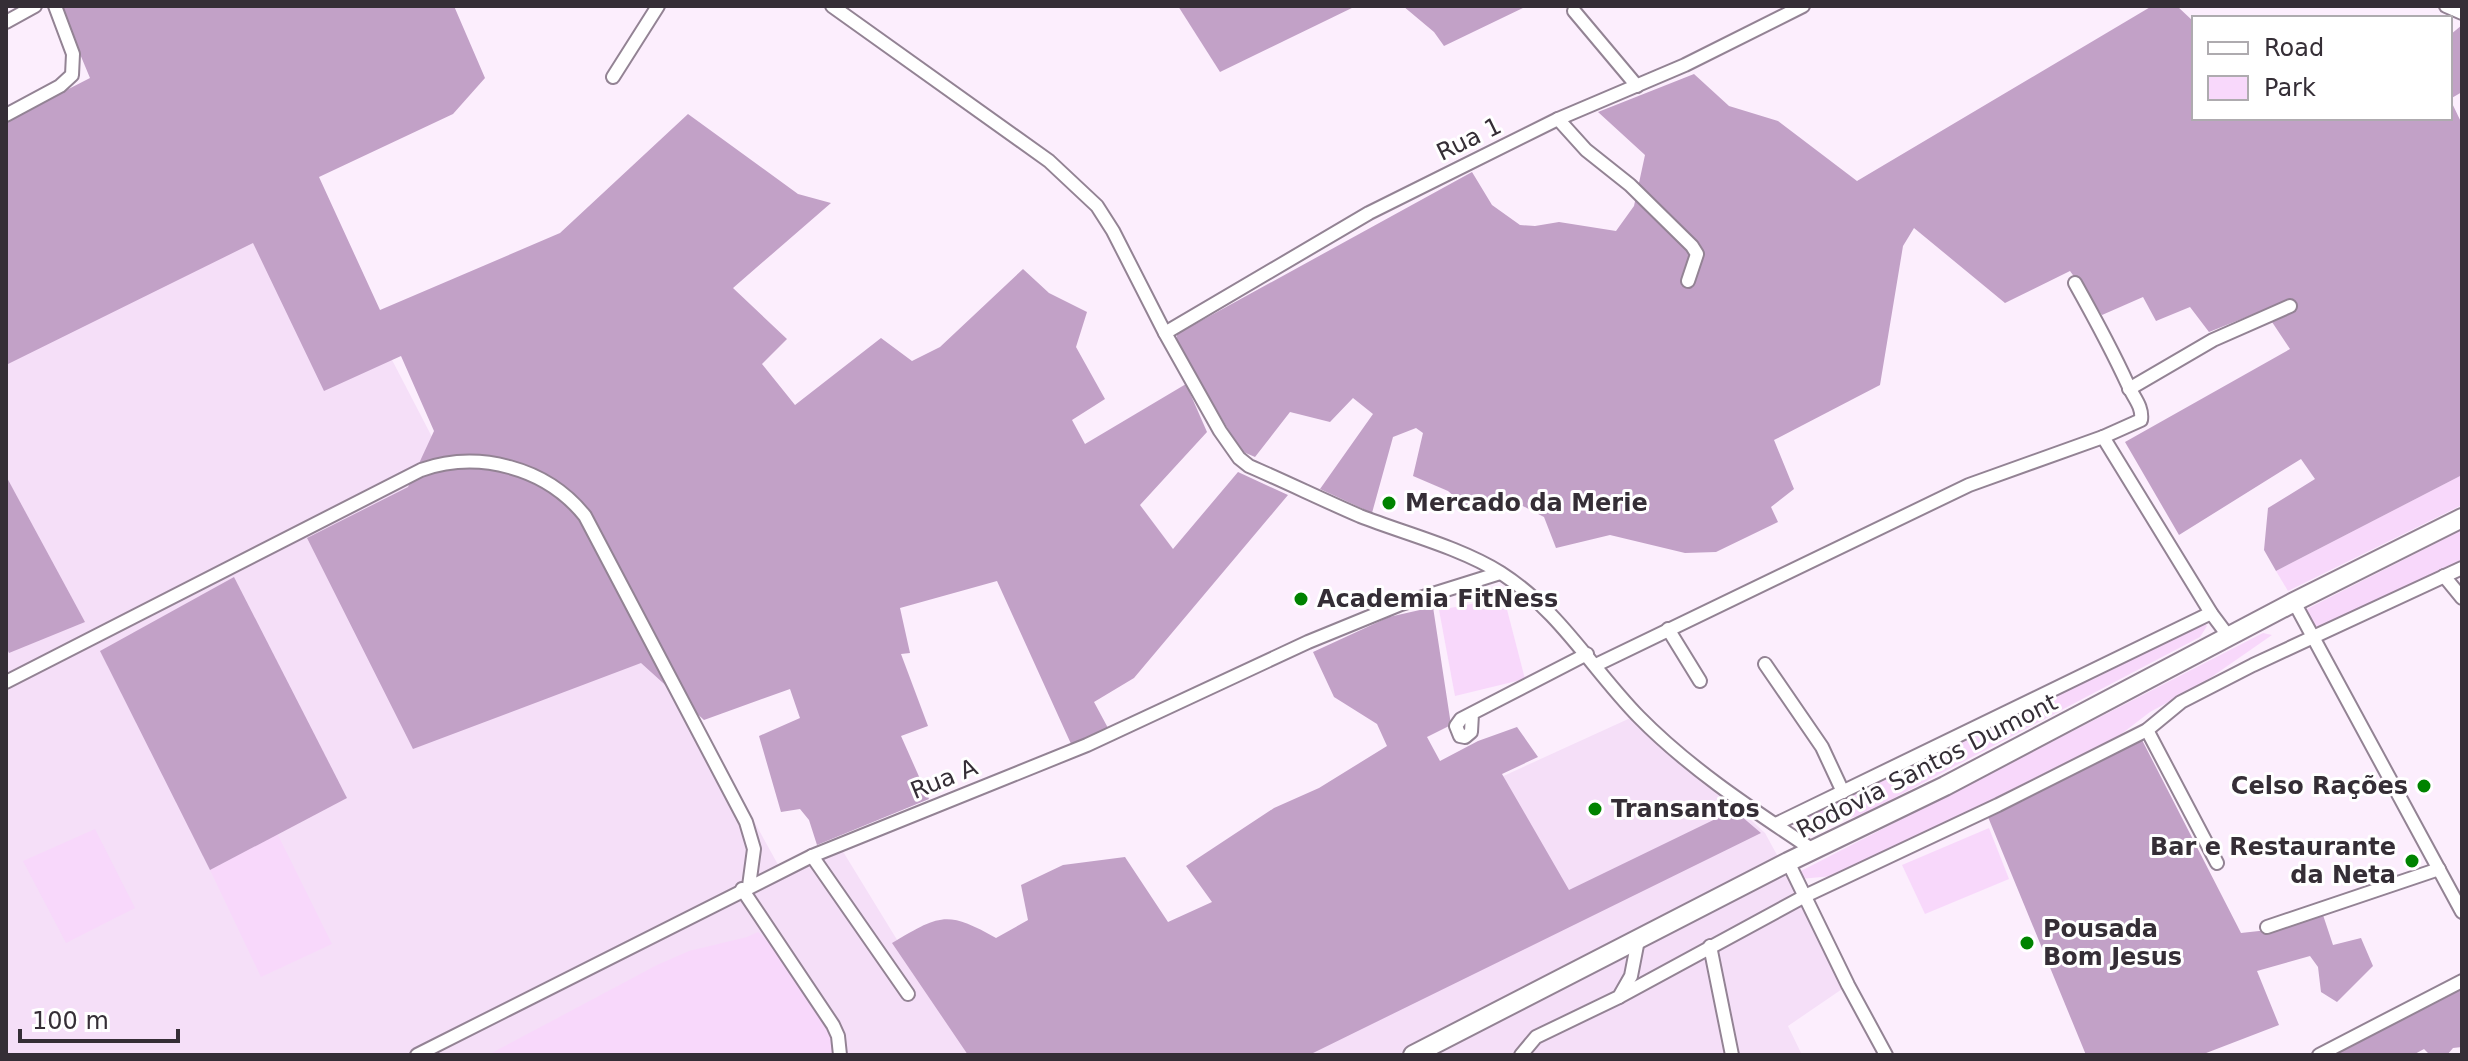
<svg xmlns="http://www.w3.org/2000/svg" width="2468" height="1061" viewBox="0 0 2468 1061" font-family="'DejaVu Sans',sans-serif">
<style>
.built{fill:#f5dff8}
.green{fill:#f8d8fb}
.forest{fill:#c2a1c7}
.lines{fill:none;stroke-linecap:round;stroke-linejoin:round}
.minor-casing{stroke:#938394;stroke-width:16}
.highway-casing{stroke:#938394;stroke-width:22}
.minor{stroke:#fff;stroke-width:12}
.highway{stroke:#fff;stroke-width:18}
.poi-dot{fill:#008300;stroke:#fff;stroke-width:3}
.labels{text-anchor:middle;stroke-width:6;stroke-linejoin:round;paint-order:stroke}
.street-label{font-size:24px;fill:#352e36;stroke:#fff}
.poi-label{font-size:24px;font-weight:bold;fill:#352e36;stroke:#fff;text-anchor:start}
</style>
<rect width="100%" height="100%" fill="#fceefd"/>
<!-- built -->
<path class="built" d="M 310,202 L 445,462 L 585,516 L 781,870 L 839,845 L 951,1028 L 1637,715 L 1765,833 L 1848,985 L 1788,1026 L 1802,1055 L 6,1055 L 6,345 Z"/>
<!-- green -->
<g class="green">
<path d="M 2462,475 L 2462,505 L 2288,591 L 2276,571 Z"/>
<path d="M 2462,530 L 2462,561 L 2334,622 L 2321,626 L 2308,626 L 2301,612 Z"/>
<path d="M 1504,598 L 1525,679 L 1455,696 L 1439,610 Z"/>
<path d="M 2204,622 L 2207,626 L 2200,637 L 1860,816 L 1810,825 L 1803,822 L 1802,817 L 1998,725 L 2022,710 L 2070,687 L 2094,679 Z"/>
<path d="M 2263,633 L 2272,635 L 2200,685 L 2150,712 L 2120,735 L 1871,860 L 1833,876 L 1800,879 L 1799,872 Z"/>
<path d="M 1989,828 L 2009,879 L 1925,914 L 1902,865 Z"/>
<path d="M 95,829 L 135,908 L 66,943 L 23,861 Z"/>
<path d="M 277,833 L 332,944 L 261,977 L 210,870 Z"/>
<path d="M 758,932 C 795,965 822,1014 850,1055 L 488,1055 L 657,965 L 689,951 L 747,937 Z"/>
</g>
<!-- forest -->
<g class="forest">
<path d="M 60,6 L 454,6 L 485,78 L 453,114 L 319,177 L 380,310 L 560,233 L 688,114 L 798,194 L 831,203 L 733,288 L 787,339 L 762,364 L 795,405 L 881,338 L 912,361 L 940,347 L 1023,269 L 1049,293 L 1087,312 L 1076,347 L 1105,399 L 1072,420 L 1085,444 L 1186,384 L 1207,432 L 1140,505 L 1173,549 L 1238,472 L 1288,495 L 1134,678 L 1094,702 L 1108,728 L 1072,746 L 997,581 L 900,608 L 910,653 L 901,654 L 928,726 L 901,736 L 929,799 L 817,845 L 809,820 L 800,809 L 781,812 L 759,736 L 800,718 L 790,689 L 704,720 L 641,663 L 413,749 L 307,538 L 408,487 L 434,431 L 401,356 L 324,391 L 253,243 L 6,365 L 6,121 L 90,78 Z"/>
<path d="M 1178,6 L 1356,6 L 1220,72 Z"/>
<path d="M 1403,6 L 1527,6 L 1444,46 L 1434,32 Z"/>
<path d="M 2152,6 L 2177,6 L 2194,22 L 2194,118 L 2450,118 L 2450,35 L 2462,25 L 2462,92 L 2450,99 L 2462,124 L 2462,475 L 2276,571 L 2264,550 L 2268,508 L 2315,479 L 2301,459 L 2179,535 L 2125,442 L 2290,349 L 2264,310 L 2209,332 L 2190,307 L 2156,321 L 2143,297 L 2102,315 L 2070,271 L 2005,303 L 1914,228 L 1903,246 L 1880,385 L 1774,440 L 1794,489 L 1771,507 L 1778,522 L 1716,552 L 1685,553 L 1610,535 L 1556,548 L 1544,517 L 1519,504 L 1499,503 L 1486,510 L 1470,510 L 1448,491 L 1413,476 L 1423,433 L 1416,428 L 1393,437 L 1372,513 L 1320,489 L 1373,414 L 1353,398 L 1330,422 L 1290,412 L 1255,457 L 1241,451 L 1176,341 L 1177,334 L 1472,172 L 1492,205 L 1520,225 L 1535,226 L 1559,222 L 1616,231 L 1634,206 L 1645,155 L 1598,112 L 1694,74 L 1729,106 L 1778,121 L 1857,181 Z"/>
<path d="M 6,476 L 85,622 L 9,653 L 6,647 Z"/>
<path d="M 234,577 L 347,798 L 210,870 L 100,651 Z"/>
<path d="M 1433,607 L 1451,725 L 1427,737 L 1440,761 L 1478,741 L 1517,727 L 1538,757 L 1502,774 L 1569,890 L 1734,810 L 1761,833 L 1309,1055 L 968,1055 L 892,943 C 940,915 946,910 996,938 L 1028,920 L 1021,885 L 1063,865 L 1125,857 L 1168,922 L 1212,902 L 1186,866 L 1274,808 L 1319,788 L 1387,746 L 1377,724 L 1334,697 L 1313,652 L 1389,617 Z"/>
<path d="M 2142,740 L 2241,933 L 2268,930 L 2322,912 L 2333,945 L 2361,938 L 2373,966 L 2337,1002 L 2321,992 L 2318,967 L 2310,956 L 2257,971 L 2279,1025 L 2201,1055 L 2086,1055 L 1988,817 Z"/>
<path d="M 2462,986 L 2462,1047 L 2453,1048 L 2447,1055 L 2430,1055 L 2424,1049 L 2413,1055 L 2330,1055 Z"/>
</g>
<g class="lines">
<!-- minor casing -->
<g class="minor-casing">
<g id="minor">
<path d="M 832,6 L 1049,161 L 1097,206 L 1113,231 L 1165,333 L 1220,431 L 1239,458 L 1249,466 C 1286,482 1323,500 1360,516 C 1406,534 1459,547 1501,573 C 1560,611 1592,669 1639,717 C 1690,769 1753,810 1813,850"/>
<path d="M 2446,6 L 2462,13"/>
<path d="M 1574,11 L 1637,86"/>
<path d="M 6,22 L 35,6"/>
<path d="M 613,77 L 658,6"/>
<path d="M 6,115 L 60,86 L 72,75 L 73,54 L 55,6"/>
<path d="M 1558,119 L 1586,150 L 1630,185 L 1692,246 L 1697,254 L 1688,281"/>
<path d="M 1165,333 L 1369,213 L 1558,119 L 1685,65 L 1803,6"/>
<path d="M 2129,389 L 2213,340 L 2290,306"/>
<path d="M 2103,437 L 2211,613 L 2229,637"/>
<path d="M 2444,576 L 2462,598"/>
<path d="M 2294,602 L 2462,912"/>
<path d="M 1668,629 L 1700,681"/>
<path d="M 1765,664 L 1822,747 L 1843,792"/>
<path d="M 1596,665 L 1969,485 L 2103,437 L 2141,420 C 2143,406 2133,397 2128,385 C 2112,350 2094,317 2075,283"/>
<path d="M 6,682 L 421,470 C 478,450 546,467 585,516 L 746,822 L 754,849 L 749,886"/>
<path d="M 1472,714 L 1471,732 L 1465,737 L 1460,736 L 1456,726 L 1461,719 L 1587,654"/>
<path d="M 2147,730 L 2217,863"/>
<path d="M 1776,824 L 2211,613"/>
<path d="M 812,856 L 908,994"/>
<path d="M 1788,862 L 1848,985 L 1886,1055"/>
<path d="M 742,889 L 833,1025 L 838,1036 L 840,1055"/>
<path d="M 2267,927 L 2439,869"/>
<path d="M 1710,946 L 1732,1055"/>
<path d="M 1619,997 L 1805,896 L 1998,805 L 2147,730 L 2181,702 L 2253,665 L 2462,568"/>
<path d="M 417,1055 L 812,856 L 1087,745 L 1308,642 L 1401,604 L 1500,573"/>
<path d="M 1521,1055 L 1536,1037 L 1619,997 L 1631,976 L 1638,940"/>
<path d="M 2319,1055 L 2462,981"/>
</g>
</g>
<!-- highway casing -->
<g class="highway-casing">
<path id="highway" d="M 1413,1055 L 1788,862 L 1945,786 L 2294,602 L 2462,518"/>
</g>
<!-- minor -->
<use href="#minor" class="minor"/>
<!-- highway -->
<use href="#highway" class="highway"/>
</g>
<!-- markers -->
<g class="poi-dot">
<circle cx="1389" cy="503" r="8"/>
<circle cx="1301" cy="599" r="8"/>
<circle cx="2424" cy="786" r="8"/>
<circle cx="1595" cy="809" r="8"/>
<circle cx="2412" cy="861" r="8"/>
<circle cx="2027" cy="943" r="8"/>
</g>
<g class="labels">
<!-- street labels -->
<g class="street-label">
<text transform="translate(1469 139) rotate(-26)" y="8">Rua 1</text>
<text transform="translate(1927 766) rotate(-27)" y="8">Rodovia Santos Dumont</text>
<text transform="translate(944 779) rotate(-22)" y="8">Rua A</text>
</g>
<!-- poi labels -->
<g class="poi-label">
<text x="1405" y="511">Mercado da Merie</text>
<text x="1317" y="607">Academia FitNess</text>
<text x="2408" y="794" text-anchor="end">Celso Rações</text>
<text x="1611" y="817">Transantos</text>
<text x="2396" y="855" text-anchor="end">Bar e Restaurante<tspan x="2396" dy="28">da Neta</tspan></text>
<text x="2043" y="937">Pousada<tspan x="2043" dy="28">Bom Jesus</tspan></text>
</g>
</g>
<!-- border -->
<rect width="2468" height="1061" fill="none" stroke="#352e36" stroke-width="16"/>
<!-- legend -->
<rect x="2192" y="16" width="260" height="104" fill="#ffffff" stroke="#aeabaf" stroke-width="2"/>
<rect x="2208" y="42" width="40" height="12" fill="#ffffff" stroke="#aeabaf" stroke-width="2"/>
<text x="2264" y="56" font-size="24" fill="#352e36">Road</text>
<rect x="2208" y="76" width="40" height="24" fill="#f8d8fb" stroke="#aeabaf" stroke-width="2"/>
<text x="2264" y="96" font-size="24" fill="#352e36">Park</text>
<!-- scale -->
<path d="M20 1029v12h158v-12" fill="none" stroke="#352e36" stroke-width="4"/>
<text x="32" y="1029" font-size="24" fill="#352e36" stroke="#ffffff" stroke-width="6" paint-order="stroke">100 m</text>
</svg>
